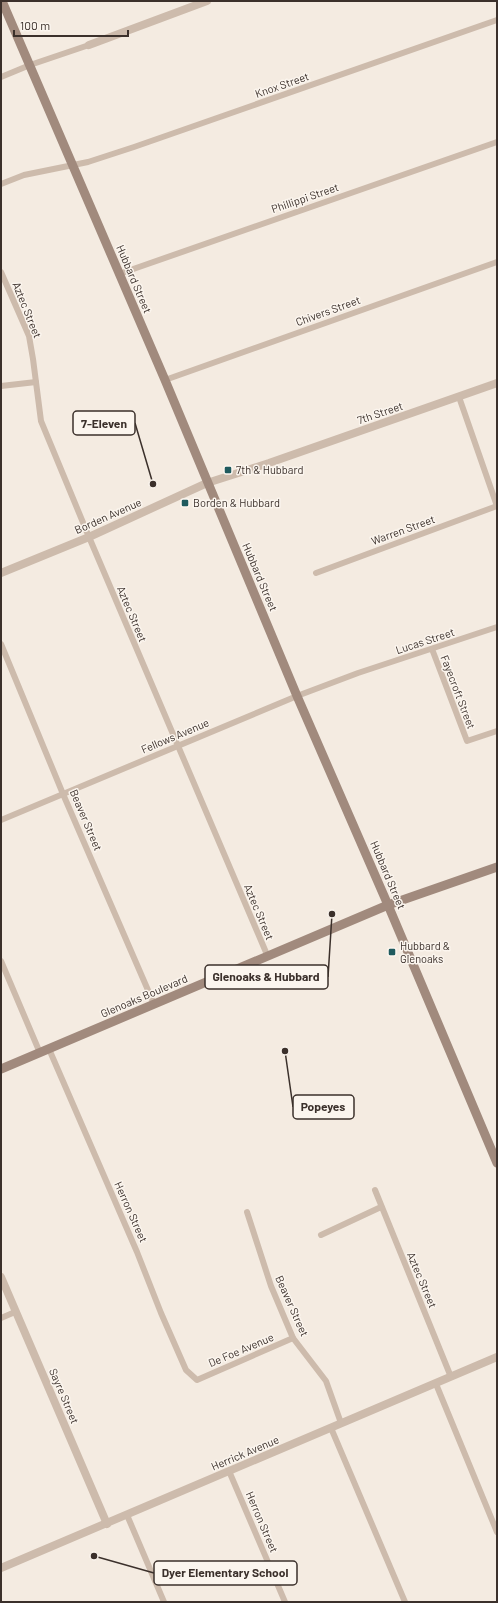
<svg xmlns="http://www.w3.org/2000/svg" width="498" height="1603" viewBox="0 0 498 1603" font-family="Barlow,sans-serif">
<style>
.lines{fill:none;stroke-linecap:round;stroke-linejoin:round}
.minor{stroke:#cdbbac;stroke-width:6}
.tertiary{stroke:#cdbbac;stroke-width:8}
.secondary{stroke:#a18a7d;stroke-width:9}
.poi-dot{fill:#1f5a5e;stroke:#fbf5ee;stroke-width:1.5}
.labels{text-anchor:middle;stroke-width:3;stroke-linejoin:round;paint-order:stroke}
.street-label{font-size:11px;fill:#3b302b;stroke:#fbf5ee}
.poi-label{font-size:11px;fill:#3b302b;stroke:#fbf5ee;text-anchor:start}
.leader{fill:none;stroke:#3b302b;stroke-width:1.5}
.callout-dot{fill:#3b302b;stroke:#fbf5ee;stroke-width:1.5}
.callout{fill:#fbf5ee;stroke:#3b302b;stroke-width:1.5}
.callout-label{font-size:12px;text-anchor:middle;font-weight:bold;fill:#3b302b}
</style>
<rect width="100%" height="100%" fill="#f4ebe1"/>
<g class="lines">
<!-- minor -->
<g class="minor">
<path d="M 1,77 L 30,65 L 89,45"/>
<path d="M 1,184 L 24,175 L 88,162 L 134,147 L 497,20"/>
<path d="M 1,272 L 29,336 L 33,359 L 41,421 L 89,537 L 268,957"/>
<path d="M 119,274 L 497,142"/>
<path d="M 165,380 L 497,262"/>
<path d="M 1,386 L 36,382"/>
<path d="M 459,397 L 497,506"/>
<path d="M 316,573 L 497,506"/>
<path d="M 1,644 L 63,794 L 154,1004"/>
<path d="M 432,649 L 467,741 L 497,731"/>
<path d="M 1,820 L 297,696 L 358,673 L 497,627"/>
<path d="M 1,961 L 40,1053"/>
<path d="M 49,1049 L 137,1252 L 161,1313 L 186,1370 L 197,1380 L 293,1338"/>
<path d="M 375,1190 L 451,1377"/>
<path d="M 247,1212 L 271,1286 L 293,1338 L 326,1381 L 341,1423"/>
<path d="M 321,1235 L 381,1207"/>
<path d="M 1,1318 L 15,1312"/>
<path d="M 436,1384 L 497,1532"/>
<path d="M 331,1428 L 405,1602"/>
<path d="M 229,1471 L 285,1602"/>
<path d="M 127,1515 L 164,1602"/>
</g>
<!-- tertiary -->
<g class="tertiary">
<path d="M 89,45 L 207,1"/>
<path d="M 1,573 L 89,537 L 207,483 L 269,463 L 497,383"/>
<path d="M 1,1277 L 107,1524"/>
<path d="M 1,1568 L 497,1357"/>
</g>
<!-- secondary -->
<g class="secondary">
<path d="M 2,1 L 165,380 L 297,696 L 388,905 L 497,1163"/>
<path d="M 1,1069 L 388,905 L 497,867"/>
</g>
</g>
<!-- markers -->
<g class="poi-dot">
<rect x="224" y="466" width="8" height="8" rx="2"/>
<rect x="181" y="499" width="8" height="8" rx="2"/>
<rect x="388" y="948" width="8" height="8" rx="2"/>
</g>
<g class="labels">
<!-- street labels -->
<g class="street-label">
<text transform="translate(282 85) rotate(-19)" y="4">Knox Street</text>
<text transform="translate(305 198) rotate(-19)" y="4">Phillippi Street</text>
<text transform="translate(134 279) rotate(67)" y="4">Hubbard Street</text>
<text transform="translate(27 310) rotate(68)" y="4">Aztec Street</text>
<text transform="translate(328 311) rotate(-20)" y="4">Chivers Street</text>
<text transform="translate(380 413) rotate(-19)" y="4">7th Street</text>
<text transform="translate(108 516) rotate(-24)" y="4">Borden Avenue</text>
<text transform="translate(403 530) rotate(-20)" y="4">Warren Street</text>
<text transform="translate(260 577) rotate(67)" y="4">Hubbard Street</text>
<text transform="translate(132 614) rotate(67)" y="4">Aztec Street</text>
<text transform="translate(425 641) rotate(-18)" y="4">Lucas Street</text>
<text transform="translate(458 692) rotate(69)" y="4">Fayecroft Street</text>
<text transform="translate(175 736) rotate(-23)" y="4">Fellows Avenue</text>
<text transform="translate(86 820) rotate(67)" y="4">Beaver Street</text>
<text transform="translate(388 875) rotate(67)" y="4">Hubbard Street</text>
<text transform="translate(259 912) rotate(67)" y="4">Aztec Street</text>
<text transform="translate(144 996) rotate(-23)" y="4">Glenoaks Boulevard</text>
<text transform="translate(131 1212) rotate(66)" y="4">Herron Street</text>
<text transform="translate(422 1280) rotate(67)" y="4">Aztec Street</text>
<text transform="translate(292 1306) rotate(66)" y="4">Beaver Street</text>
<text transform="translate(241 1350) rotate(-23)" y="4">De Foe Avenue</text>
<text transform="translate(64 1396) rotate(67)" y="4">Sayre Street</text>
<text transform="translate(245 1453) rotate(-23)" y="4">Herrick Avenue</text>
<text transform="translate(262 1522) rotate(67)" y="4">Herron Street</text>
</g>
<!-- poi labels -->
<g class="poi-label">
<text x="236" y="474">7th &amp; Hubbard</text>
<text x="193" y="507">Borden &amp; Hubbard</text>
<text x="400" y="950">Hubbard &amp;<tspan x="400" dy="13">Glenoaks</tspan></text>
</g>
</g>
<!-- callouts -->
<path class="leader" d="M153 484L135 423M332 914L328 977M285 1051L293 1107M94 1556L154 1573"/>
<g class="callout-dot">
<circle cx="153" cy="484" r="4"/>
<circle cx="332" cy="914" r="4"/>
<circle cx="285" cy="1051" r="4"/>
<circle cx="94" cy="1556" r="4"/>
</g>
<g class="callout">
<rect x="73" y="411" width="62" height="24" rx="4"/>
<rect x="205" y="965" width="123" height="24" rx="4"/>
<rect x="293" y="1095" width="61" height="24" rx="4"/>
<rect x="154" y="1561" width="143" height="24" rx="4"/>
</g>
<g class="callout-label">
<text x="104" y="428">7-Eleven</text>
<text x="266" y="981">Glenoaks &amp; Hubbard</text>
<text x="323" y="1111">Popeyes</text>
<text x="225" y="1577">Dyer Elementary School</text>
</g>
<!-- border -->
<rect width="498" height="1603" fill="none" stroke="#3b302b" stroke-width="4"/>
<!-- scale -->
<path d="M14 30v6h114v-6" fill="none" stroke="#3b302b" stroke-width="2"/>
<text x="20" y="30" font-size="12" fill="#3b302b" stroke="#fbf5ee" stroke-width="3" paint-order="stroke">100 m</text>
</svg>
